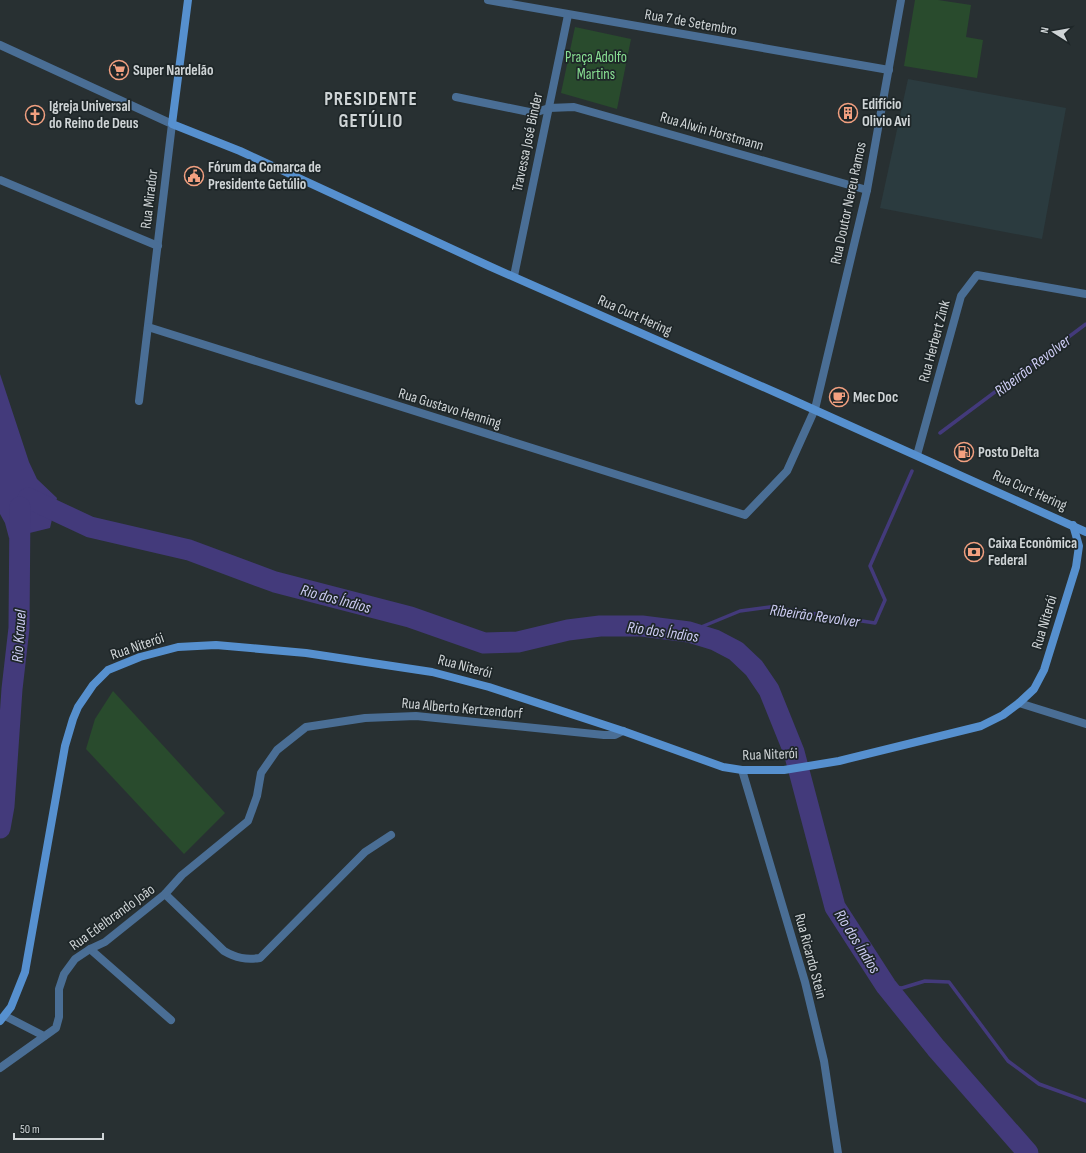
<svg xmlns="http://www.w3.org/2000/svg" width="1086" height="1153" viewBox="0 0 1086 1153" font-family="'Sofia Sans Condensed',sans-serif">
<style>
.built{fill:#2b3b3f}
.green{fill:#294b2d}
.water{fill:#433a7b}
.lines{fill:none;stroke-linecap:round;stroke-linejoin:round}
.stream{stroke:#433a7b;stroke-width:3.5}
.river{stroke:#433a7b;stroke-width:21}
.minor{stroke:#4a6e95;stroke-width:8}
.tertiary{stroke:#4a6e95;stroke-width:8}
.secondary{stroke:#5690cf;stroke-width:8}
.labels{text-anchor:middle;stroke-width:3.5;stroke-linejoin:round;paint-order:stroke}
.street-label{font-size:15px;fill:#cfd4d6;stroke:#1e2628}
.park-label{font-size:15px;fill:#89e093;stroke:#1e2628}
.poi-label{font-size:15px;font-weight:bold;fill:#cfd4d6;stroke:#1e2628;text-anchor:start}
.water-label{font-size:16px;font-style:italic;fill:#cccbf2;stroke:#1e2628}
.district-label{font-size:19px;font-weight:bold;letter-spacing:1px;fill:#cfd4d6;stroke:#1e2628}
</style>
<rect width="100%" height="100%" fill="#283032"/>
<!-- built -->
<path class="built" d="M 908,79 L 1066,108 L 1042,239 L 880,208 Z"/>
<!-- green -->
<g class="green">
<path d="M 915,0 L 938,0 L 971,5 L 966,37 L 983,40 L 977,78 L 904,66 Z"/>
<path d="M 575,27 L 631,39 L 617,109 L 561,93 Z"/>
<path d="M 113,691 L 225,813 L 184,854 L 86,749 L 95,719 Z"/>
</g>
<!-- water -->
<path class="water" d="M 0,374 L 29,462 L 37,479 L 57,498 L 50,528 L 9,538 L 5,523 L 0,514 Z"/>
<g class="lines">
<!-- stream -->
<g class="stream">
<path d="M 940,433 L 1086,324"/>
<path d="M 689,632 L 740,611 L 770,607 L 875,623 L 885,600 L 870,566 L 912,471"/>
<path d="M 886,986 L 902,988 L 925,981 L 949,982 L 1008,1061 L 1039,1084 L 1086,1101"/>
</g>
<!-- river -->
<g class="river">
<path d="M 28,498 L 90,527 L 189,550 L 275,582 L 410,617 L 484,643 L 518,642 L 568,630 L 600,626 L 642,626 L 689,632 L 715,640 L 736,651 L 754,668 L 769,690 L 794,752 L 835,907 L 886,986 L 936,1048 L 1028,1153"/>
<path d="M 0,828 L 4,806 L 12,689 L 19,628 L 20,507"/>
</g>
<!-- minor -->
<g class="minor">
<path d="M 488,0 L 889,70"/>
<path d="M 0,45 L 172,124 L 139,401"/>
<path d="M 456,97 L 534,113 L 549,108 L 574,107 L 867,190"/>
<path d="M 0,180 L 158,246"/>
<path d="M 514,276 L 568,15"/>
<path d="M 148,327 L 745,515 L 787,471 L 815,409 L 867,190 L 901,0"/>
<path d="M 917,455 L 961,296 L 977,275 L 1086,294"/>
<path d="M 1019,703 L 1086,724"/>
<path d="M 165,894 L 224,951 C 236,958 246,960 260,958 L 365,852 L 391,835"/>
<path d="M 90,949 L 171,1020"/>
<path d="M 5,1016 L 44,1036"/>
<path d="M 0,1068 L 56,1028 L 59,1017 L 59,989 L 64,974 L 75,959 L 90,949 L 105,942 L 165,894 L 182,875 L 248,821 L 257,796 L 261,773 L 277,750 L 306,727 L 365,718 L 416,716 L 604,735 L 615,735 L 623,731"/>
</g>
<!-- tertiary -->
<path class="tertiary" d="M 742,770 L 805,982 L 824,1061 L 838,1153"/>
<!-- secondary -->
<g class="secondary">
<path d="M 188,0 L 172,124 L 240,151 L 489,266 L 786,397 L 1086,532"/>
<path d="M 0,1021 L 11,1007 L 25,972 L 65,746 L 73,719 L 78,707 L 93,685 L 108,670 L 140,657 L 178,647 L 216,645 L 306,653 L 432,672 L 489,687 L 623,731 L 723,767 L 742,770 L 784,770 L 839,761 L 981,726 L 1003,715 L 1019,703 L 1034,689 L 1044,670 L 1076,567 L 1079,546 L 1073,525"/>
</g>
</g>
<!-- icons -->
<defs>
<g id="supermarket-ring" transform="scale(1)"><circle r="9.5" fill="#1e2628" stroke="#f2a080" stroke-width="1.5"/><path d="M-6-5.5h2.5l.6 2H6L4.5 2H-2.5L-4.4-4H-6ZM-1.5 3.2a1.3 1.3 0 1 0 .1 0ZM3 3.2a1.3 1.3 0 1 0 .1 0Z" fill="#f2a080"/></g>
<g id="building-ring" transform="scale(1)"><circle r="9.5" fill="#1e2628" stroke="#f2a080" stroke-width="1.5"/><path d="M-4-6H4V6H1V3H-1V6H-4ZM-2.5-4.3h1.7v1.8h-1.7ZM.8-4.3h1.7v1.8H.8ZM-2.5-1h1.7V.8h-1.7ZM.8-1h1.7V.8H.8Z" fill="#f2a080"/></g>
<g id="church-ring" transform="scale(1)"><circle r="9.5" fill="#1e2628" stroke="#f2a080" stroke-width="1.5"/><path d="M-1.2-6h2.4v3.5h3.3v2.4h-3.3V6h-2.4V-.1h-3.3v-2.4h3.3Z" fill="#f2a080"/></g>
<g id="civic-ring" transform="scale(1)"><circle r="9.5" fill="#1e2628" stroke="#f2a080" stroke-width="1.5"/><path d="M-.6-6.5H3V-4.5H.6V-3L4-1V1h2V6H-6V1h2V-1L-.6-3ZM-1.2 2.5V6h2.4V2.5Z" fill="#f2a080"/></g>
<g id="cafe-ring" transform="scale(1)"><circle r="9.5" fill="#1e2628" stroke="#f2a080" stroke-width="1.5"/><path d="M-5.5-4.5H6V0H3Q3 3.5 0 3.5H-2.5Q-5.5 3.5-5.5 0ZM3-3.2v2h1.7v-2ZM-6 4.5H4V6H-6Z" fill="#f2a080"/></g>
<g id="fuel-ring" transform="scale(1)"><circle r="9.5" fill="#1e2628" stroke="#f2a080" stroke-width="1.5"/><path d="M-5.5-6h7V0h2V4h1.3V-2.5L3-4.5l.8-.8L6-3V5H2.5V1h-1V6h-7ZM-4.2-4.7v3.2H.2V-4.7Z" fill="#f2a080"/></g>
<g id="bank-ring" transform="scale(1)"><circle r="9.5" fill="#1e2628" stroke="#f2a080" stroke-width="1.5"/><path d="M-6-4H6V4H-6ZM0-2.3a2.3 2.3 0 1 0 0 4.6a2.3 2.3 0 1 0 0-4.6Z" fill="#f2a080"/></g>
</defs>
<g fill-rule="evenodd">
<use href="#supermarket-ring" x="119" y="70"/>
<use href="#building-ring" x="848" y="113"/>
<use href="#church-ring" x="35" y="115"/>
<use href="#civic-ring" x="194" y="176"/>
<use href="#cafe-ring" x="839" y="397"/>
<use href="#fuel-ring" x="964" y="452"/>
<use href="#bank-ring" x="974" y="552"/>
</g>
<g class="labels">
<!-- street labels -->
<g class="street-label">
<text transform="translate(691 22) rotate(10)" y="5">Rua 7 de Setembro</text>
<text transform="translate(712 131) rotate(16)" y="5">Rua Alwin Horstmann</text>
<text transform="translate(527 142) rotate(-78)" y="5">Travessa José Binder</text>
<text transform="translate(149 199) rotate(-83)" y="5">Rua Mirador</text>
<text transform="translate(848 203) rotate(-78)" y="5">Rua Doutor Nereu Ramos</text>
<text transform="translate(635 315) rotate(24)" y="5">Rua Curt Hering</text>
<text transform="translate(934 341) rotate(-75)" y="5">Rua Herbert Zink</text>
<text transform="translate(450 408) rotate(17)" y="5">Rua Gustavo Henning</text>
<text transform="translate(1030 490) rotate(24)" y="5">Rua Curt Hering</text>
<text transform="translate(1044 622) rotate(-73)" y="5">Rua Niterói</text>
<text transform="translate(137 646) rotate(-19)" y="5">Rua Niterói</text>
<text transform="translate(465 666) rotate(15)" y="5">Rua Niterói</text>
<text transform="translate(462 708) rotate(5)" y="5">Rua Alberto Kertzendorf</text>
<text transform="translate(770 754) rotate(-2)" y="5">Rua Niterói</text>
<text transform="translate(112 917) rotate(-36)" y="5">Rua Edelbrando João</text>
<text transform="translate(811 956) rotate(75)" y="5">Rua Ricardo Stein</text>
</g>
<!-- park labels -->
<g class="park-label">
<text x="596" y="62">Praça Adolfo<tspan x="596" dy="17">Martins</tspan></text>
</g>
<!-- poi labels -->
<g class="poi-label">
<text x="133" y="75">Super Nardelão</text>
<text x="862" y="109">Edifício<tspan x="862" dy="17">Olivio Avi</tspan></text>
<text x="49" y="111">Igreja Universal<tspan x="49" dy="17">do Reino de Deus</tspan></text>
<text x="208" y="172">Fórum da Comarca de<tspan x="208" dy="17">Presidente Getúlio</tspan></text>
<text x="853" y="402">Mec Doc</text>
<text x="978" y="457">Posto Delta</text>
<text x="988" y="548">Caixa Econômica<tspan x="988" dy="17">Federal</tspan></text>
</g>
<!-- water labels -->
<g class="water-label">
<text transform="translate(1032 365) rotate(-37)" y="6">Ribeirão Revolver</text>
<text transform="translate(336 598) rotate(15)" y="6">Rio dos Índios</text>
<text transform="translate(815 615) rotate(8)" y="6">Ribeirão Revolver</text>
<text transform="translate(663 631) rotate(8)" y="6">Rio dos Índios</text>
<text transform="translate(18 636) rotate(-86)" y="6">Rio Krauel</text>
<text transform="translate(858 941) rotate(58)" y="6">Rio dos Índios</text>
</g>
<!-- district labels -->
<g class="district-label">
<text x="371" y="105">PRESIDENTE<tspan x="371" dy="22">GETÚLIO</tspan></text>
</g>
</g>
<!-- north arrow -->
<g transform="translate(1054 32) rotate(281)" stroke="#1e2628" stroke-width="3" paint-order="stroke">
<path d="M0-3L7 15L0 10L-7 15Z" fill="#cfd4d6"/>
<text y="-6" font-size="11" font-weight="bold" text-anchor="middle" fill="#cfd4d6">N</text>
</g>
<!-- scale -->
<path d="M14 1133v6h89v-6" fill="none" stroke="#cfd4d6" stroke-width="2"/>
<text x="20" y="1133" font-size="12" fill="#cfd4d6" stroke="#1e2628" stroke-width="3" paint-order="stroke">50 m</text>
</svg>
